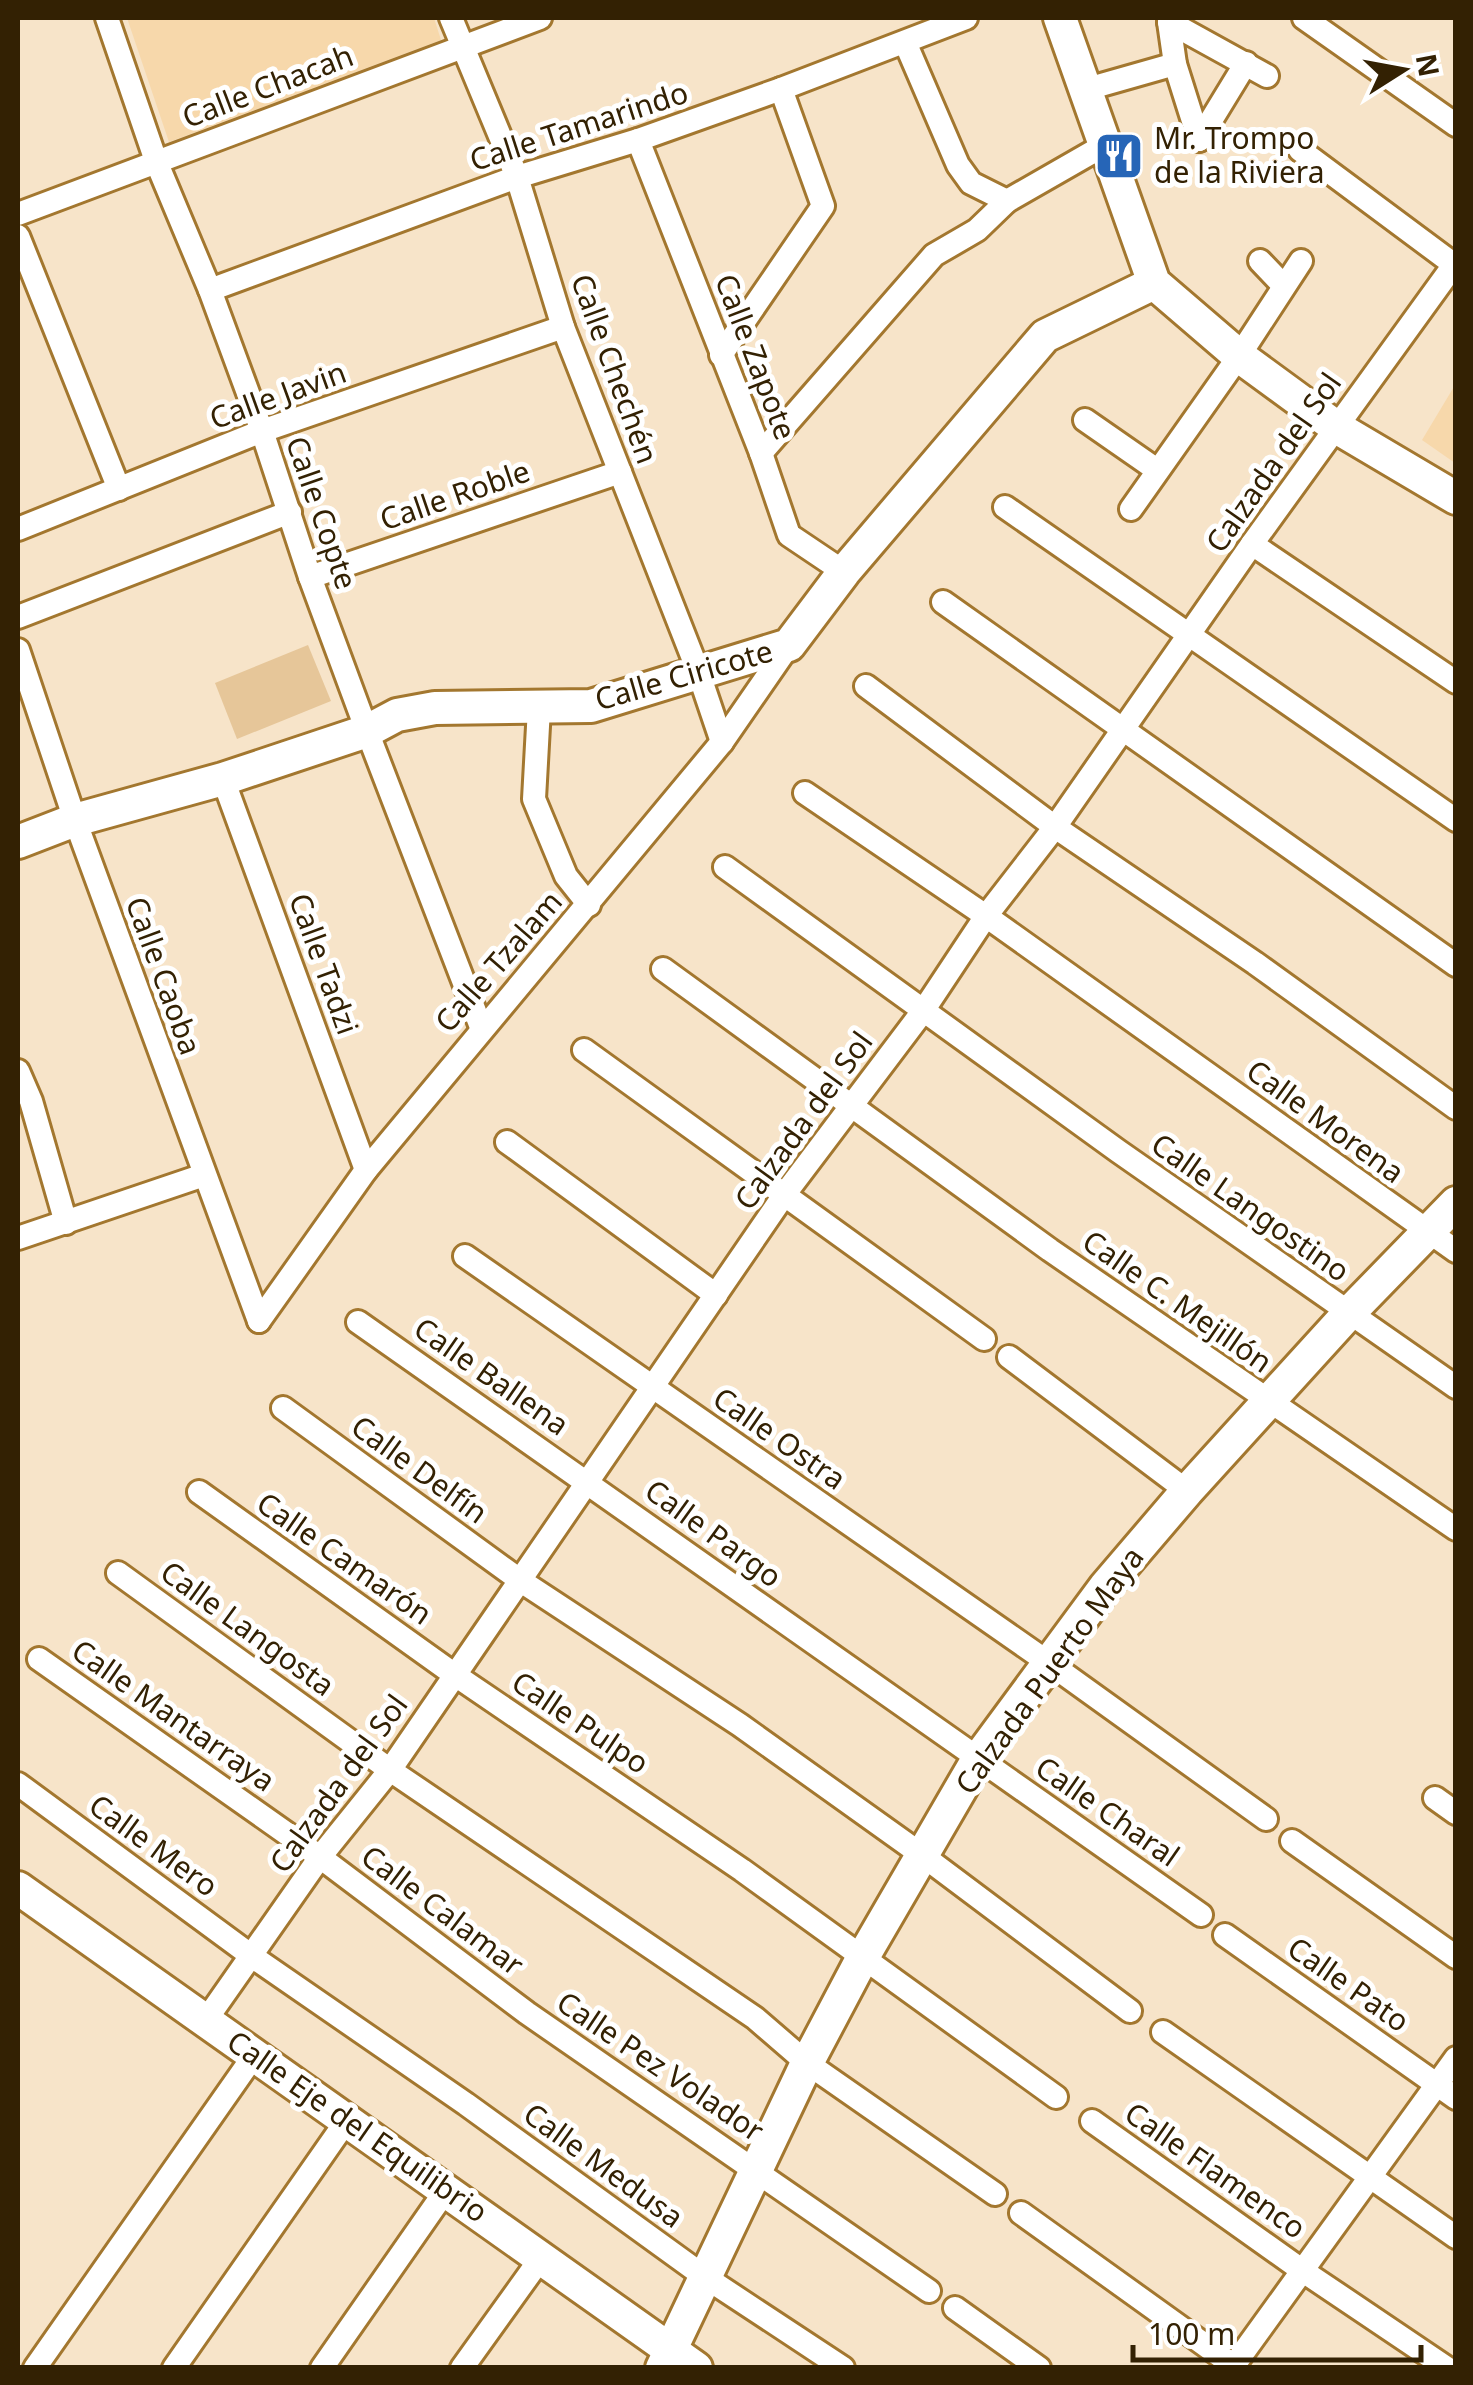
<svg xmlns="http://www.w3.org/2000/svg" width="1473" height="2385" viewBox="0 0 1473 2385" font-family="'Noto Sans',sans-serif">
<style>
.built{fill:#f7d8ab}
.green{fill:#e6c699}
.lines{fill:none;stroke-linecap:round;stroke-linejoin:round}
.street-casing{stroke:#a3772f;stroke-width:28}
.secondary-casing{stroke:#a3772f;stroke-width:38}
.street{stroke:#fff;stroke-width:22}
.secondary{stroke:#fff;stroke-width:32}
.labels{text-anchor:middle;stroke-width:10;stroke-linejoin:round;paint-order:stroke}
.street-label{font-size:30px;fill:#332103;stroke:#fff}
.poi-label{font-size:30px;fill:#332103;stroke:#fff;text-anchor:start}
</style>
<rect width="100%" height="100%" fill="#f7e4c9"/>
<!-- built -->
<g class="built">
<path d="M 127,18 L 434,18 L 441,40 L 169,142 Z"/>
<path d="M 1455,385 L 1455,463 L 1422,440 Z"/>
</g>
<!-- green -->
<path class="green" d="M 308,645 L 331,701 L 237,739 L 215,683 Z"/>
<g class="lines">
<!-- street casing -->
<g class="street-casing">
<g id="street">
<path d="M 107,18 L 156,161 L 210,290 L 262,431 L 310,577 L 367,731 L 481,1027"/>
<path d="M 451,18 L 517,177 L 563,327 L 698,671 L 722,742"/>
<path d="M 1304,18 L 1456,125"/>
<path d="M 1169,22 L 1175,64 L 1199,140"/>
<path d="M 1169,22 L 1267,76"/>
<path d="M 905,42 L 958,165 L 971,183 L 1007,201"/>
<path d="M 1087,89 L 1175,64"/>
<path d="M 638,140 L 761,453 L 789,535 L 844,572"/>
<path d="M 1199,140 L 1246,63"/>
<path d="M 1300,150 L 1456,266"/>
<path d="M 18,214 L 540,18"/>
<path d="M 18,236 L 119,489"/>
<path d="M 1260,261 L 1282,284"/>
<path d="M 210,290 L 517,177 L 638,140 L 781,89 L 966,18"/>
<path d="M 721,355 L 823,206 L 781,89"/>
<path d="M 1085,420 L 1157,470"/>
<path d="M 761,453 L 934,255 L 977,230 L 1007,201 L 1103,146"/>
<path d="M 1005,507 L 1456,820"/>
<path d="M 1131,509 L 1239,356 L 1301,261"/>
<path d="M 18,529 L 262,431 L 563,327"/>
<path d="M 1252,544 L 1456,682"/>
<path d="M 310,577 L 620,472"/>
<path d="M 943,602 L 1456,965"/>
<path d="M 18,617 L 290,512"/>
<path d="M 18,650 L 75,820 L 259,1321"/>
<path d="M 866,686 L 1055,827 L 1255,963 L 1456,1108"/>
<path d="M 539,708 L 534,799 L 566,876 L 589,905"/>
<path d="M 223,779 L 366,1170"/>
<path d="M 805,793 L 986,916 L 1456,1251"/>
<path d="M 725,867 L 1118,1151 L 1456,1387"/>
<path d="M 663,969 L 1050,1250 L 1456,1529"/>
<path d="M 584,1050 L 984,1339"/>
<path d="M 18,1071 L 31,1101 L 66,1223"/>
<path d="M 507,1142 L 716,1295"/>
<path d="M 18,1238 L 204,1175"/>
<path d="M 465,1256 L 1049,1663 L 1266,1819"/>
<path d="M 259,1321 L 366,1170 L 722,742 L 789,645"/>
<path d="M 358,1322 L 1201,1915"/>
<path d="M 1009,1357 L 1187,1491"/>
<path d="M 283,1408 L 521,1581 L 740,1725 L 922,1855 L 1130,2011"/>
<path d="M 199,1492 L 455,1675 L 742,1870 L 1056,2097"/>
<path d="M 118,1573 L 390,1770 L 755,2018 L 807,2063 L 995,2194"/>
<path d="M 39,1659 L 320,1857 L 527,2013 L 929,2291"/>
<path d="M 18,1784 L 253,1957 L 466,2104 L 705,2277 L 843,2368"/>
<path d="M 1435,1798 L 1456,1813"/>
<path d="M 1292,1841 L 1456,1957"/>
<path d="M 1225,1935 L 1456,2098"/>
<path d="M 206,2020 L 320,1857 L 390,1770 L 784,1195 L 923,1011 L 986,916 L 1055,827 L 1252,544 L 1456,262"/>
<path d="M 1163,2032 L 1456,2237"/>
<path d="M 1092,2121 L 1303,2271 L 1447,2368"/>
<path d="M 1021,2213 L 1237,2368"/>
<path d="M 955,2308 L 1039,2368"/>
<path d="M 35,2368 L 255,2054"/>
<path d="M 174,2368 L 347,2120"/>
<path d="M 322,2368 L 446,2190"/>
<path d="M 462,2368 L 541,2258"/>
<path d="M 1232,2368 L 1456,2058"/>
</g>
</g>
<!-- secondary casing -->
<g class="secondary-casing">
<g id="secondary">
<path d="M 1060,18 L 1154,283 L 1239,356 L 1336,427 L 1456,498"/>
<path d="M 18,842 L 75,820 L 223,779 L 367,731 L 397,715 L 435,708 L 591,706 L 789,645 L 844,572 L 1045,336 L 1154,283"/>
<path d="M 18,1888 L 696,2368"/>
<path d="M 662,2368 L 807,2063 L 863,1957 L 978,1759 L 1105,1587 L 1187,1491 L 1348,1314 L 1456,1203"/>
</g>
</g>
<!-- street -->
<use href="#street" class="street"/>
<!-- secondary -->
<use href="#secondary" class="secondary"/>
</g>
<!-- icons -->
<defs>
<g id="restaurant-square" transform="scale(2.5)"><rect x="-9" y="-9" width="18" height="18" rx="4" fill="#2665b7" stroke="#fff"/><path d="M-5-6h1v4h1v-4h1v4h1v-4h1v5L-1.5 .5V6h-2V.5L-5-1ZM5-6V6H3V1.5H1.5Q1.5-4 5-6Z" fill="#fff"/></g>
</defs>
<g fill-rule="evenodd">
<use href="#restaurant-square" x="1119" y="156"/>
</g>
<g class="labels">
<!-- street labels -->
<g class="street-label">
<text transform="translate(268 87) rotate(-21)" y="10">Calle Chacah</text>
<text transform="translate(579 127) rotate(-18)" y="10">Calle Tamarindo</text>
<text transform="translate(755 357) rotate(69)" y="10">Calle Zapote</text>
<text transform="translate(614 369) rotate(70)" y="10">Calle Chechén</text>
<text transform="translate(278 396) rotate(-20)" y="10">Calle Javin</text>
<text transform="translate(1274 463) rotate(-55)" y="10">Calzada del Sol</text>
<text transform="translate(455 496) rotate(-19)" y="10">Calle Roble</text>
<text transform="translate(321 513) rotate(71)" y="10">Calle Copte</text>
<text transform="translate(684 676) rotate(-16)" y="10">Calle Ciricote</text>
<text transform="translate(499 962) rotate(-49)" y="10">Calle Tzalam</text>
<text transform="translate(323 964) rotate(70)" y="10">Calle Tadzi</text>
<text transform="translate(163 976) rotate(70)" y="10">Calle Caoba</text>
<text transform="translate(804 1121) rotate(-54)" y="10">Calzada del Sol</text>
<text transform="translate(1325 1122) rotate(36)" y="10">Calle Morena</text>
<text transform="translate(1250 1208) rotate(35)" y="10">Calle Langostino</text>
<text transform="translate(1177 1302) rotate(35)" y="10">Calle C. Mejillón</text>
<text transform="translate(491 1377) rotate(35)" y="10">Calle Ballena</text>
<text transform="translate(779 1439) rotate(35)" y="10">Calle Ostra</text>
<text transform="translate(419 1470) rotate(36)" y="10">Calle Delfín</text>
<text transform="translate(713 1534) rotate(36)" y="10">Calle Pargo</text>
<text transform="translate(344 1559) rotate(35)" y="10">Calle Camarón</text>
<text transform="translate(247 1629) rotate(36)" y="10">Calle Langosta</text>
<text transform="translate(1050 1671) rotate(-54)" y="10">Calzada Puerto Maya</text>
<text transform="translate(173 1716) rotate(35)" y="10">Calle Mantarraya</text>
<text transform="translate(580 1723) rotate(34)" y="10">Calle Pulpo</text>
<text transform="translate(339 1784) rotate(-54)" y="10">Calzada del Sol</text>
<text transform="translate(1107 1812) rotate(35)" y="10">Calle Charal</text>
<text transform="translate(153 1846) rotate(36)" y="10">Calle Mero</text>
<text transform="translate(442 1911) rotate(37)" y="10">Calle Calamar</text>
<text transform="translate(1348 1985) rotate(35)" y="10">Calle Pato</text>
<text transform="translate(660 2067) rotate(34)" y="10">Calle Pez Volador</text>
<text transform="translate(357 2127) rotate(35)" y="10">Calle Eje del Equilibrio</text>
<text transform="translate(603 2166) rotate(36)" y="10">Calle Medusa</text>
<text transform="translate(1215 2171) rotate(35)" y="10">Calle Flamenco</text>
</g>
<!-- poi labels -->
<g class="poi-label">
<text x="1154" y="149">Mr. Trompo<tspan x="1154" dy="34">de la Riviera</tspan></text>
</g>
</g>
<!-- border -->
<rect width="1473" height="2385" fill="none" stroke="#332103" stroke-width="40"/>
<!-- north arrow -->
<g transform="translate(1403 70) rotate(79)" stroke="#ffffff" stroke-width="8" paint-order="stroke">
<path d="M0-8L18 38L0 25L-18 38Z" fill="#332103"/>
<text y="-15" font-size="28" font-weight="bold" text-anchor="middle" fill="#332103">N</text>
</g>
<!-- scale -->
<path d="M1133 2345v15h288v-15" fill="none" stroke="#332103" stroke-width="5"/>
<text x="1148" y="2345" font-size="30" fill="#332103" stroke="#ffffff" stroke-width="8" paint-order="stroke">100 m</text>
</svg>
